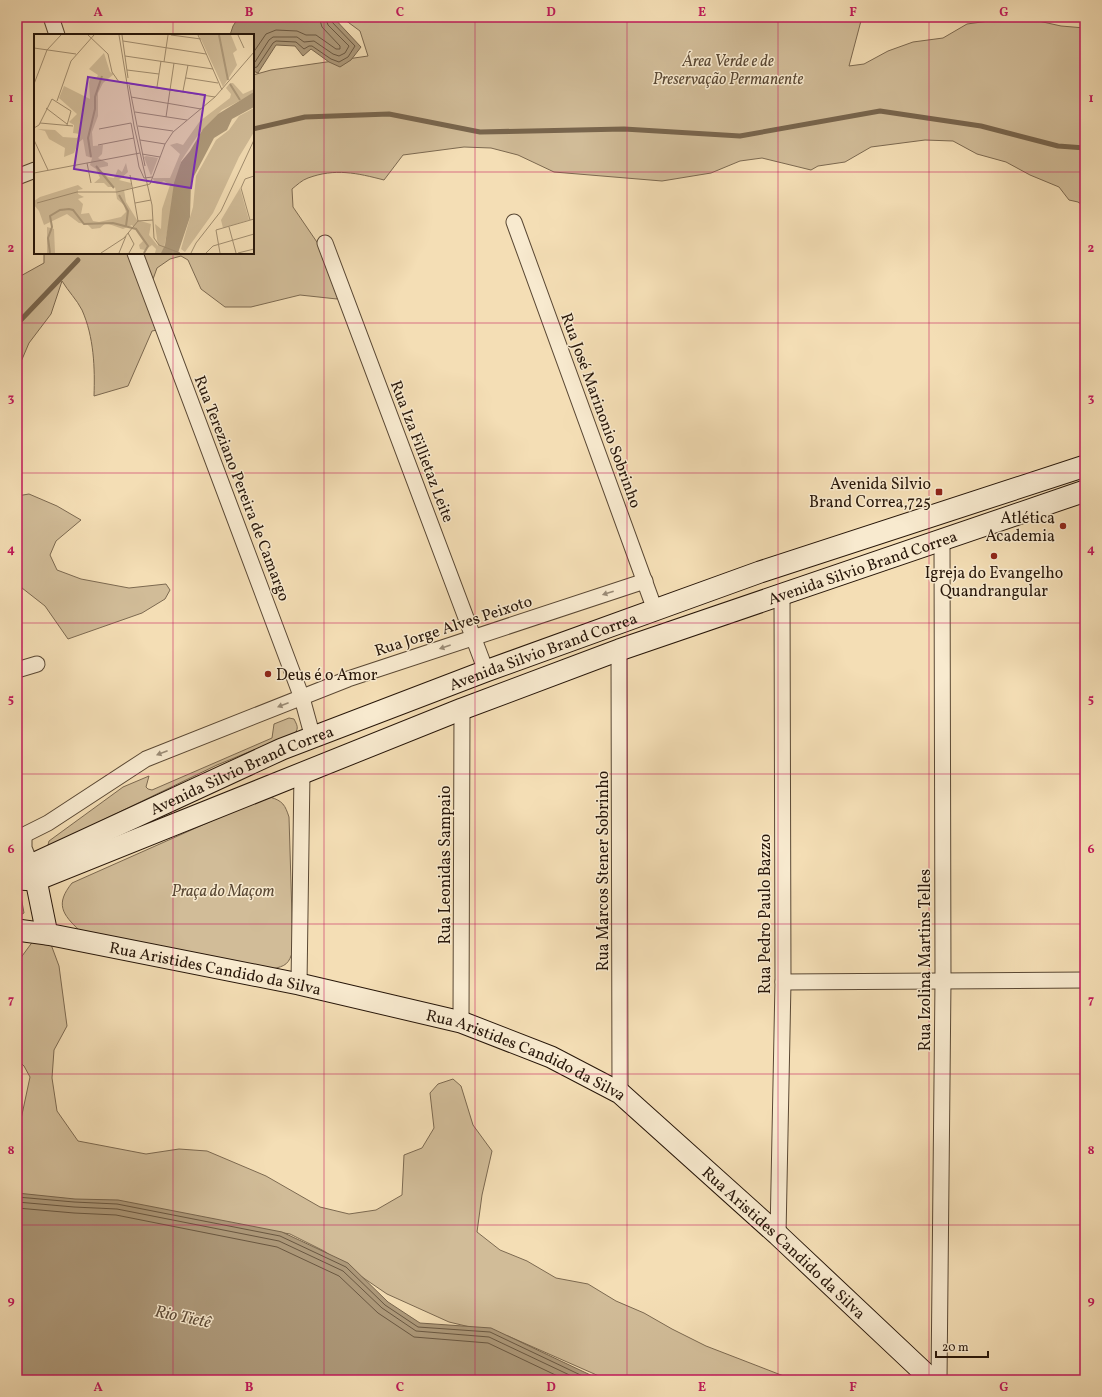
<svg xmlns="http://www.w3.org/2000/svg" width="1102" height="1397" viewBox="0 0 1102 1397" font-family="Vollkorn,serif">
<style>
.green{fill:#d1bc98;stroke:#7c6950}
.water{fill:#ae9a7b;stroke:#78654d}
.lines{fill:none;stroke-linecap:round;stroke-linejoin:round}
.shore{stroke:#6a5842;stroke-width:1}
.stream{stroke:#78654d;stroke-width:5}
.street-casing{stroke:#5a4834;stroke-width:17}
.secondary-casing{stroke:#271609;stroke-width:23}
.street{stroke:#f8eacf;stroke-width:15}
.secondary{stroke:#f8eacf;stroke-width:21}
.oneway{fill:#9a8b76}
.grid{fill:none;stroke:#c2185b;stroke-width:1;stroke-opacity:0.55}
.poi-dot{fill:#8f2418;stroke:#f8eacf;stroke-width:1.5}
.labels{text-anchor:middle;stroke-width:3;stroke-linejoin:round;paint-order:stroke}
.park-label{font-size:16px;font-style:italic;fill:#5a4834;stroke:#f8eacf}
.street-label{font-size:16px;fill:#271609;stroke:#f8eacf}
.poi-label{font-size:16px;fill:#271609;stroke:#f8eacf;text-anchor:end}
.water-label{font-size:17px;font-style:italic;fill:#5d4b37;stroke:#f8eacf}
.inset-river{fill:none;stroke:#ae9a7b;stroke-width:2}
.inset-road{fill:none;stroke:#a28e70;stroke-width:1}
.view{fill:#7b2cbf;fill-opacity:0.15;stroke:#7b2cbf;stroke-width:2}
.inset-edge{fill:none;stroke:#271609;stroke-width:2}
.neatline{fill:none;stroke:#c2185b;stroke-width:1.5}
.grid-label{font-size:13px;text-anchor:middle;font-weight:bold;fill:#c2185b}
</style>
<rect width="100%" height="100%" fill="#f4deb5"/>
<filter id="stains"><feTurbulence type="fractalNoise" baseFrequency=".005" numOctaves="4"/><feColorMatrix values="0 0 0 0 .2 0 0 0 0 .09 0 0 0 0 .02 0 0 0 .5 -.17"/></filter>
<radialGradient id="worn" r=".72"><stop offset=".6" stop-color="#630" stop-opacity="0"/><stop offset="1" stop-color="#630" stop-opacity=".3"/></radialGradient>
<!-- green -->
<g class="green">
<path d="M 341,17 L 862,17 L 849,66 L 864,64 L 888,51 L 913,42 L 943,38 L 967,24 L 1003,19 L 1034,20 L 1061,26 L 1085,28 L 1085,207 L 1078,202 L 1069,200 L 1059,187 L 1030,175 L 1006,162 L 977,154 L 953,141 L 925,140 L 871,147 L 845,162 L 818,166 L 811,170 L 762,158 L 740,161 L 711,173 L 662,181 L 554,172 L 518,155 L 491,148 L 464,147 L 403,155 L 384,180 C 357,173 335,168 308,178 C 302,180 297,185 292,189 L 293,207 L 334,267 L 340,290 L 337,299 L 300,295 L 251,307 L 225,307 L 201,289 L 188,260 L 181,256 L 170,259 L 157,268 L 152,282 L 157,330 L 152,331 L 128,386 L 94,396 C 95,368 94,337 82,310 C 77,300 68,291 62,281 L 51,314 L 29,343 L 17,371 L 17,278 L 44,263 L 44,253 L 253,253 L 253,75 L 271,70 L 368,56 L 360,31 Z"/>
<path d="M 29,494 L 57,506 L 81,520 L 56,541 L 50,555 L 57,570 L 81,579 L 129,588 L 166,584 L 170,590 L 165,599 L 142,613 L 68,639 L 45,606 L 22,588 L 17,580 L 17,496 Z"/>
<path d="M 289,718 L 294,719 C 297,725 299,728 295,733 L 217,765 L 51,845 L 48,845 L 49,841 L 123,787 L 149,776 L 146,787 L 148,789 L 152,790 L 272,738 L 274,724 Z"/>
<path d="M 270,797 C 283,801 285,805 289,817 L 293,950 C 289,964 286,966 272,969 L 80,931 C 62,914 55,904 72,883 L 261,799 Z"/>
<path d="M 17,889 L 20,891 L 24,913 L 17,917 Z"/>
<path d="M 46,931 L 59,966 L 67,1026 L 54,1050 L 52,1078 L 57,1111 L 78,1141 L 146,1154 L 179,1149 L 207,1151 L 266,1176 L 320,1207 L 349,1214 L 376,1210 L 402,1195 L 404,1155 L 422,1148 L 434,1128 L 430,1093 L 438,1084 L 453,1079 L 461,1086 L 473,1125 L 492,1151 L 482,1195 L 477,1232 L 500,1250 L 527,1261 L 556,1278 L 588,1284 L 616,1301 L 644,1313 L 672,1329 L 706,1346 L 794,1380 L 608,1380 L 508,1336 L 449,1322 L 387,1294 L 324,1251 L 290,1234 L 164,1212 L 17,1200 L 17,1138 L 30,1077 L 24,1066 L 17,1059 L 17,963 L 36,937 Z"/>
</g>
<!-- water -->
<g class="water">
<path d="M 239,17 L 333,17 L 361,47 L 351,60 L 340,67 L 329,62 L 311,49 L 303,56 L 295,46 L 276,45 L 258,73 L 253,71 L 253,35 L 230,35 L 233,26 Z"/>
<path d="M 17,1193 L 75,1199 L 118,1200 L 282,1232 L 348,1263 L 388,1302 L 420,1323 L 491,1328 L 601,1380 L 17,1380 Z"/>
</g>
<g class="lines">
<!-- shore -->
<g class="shore">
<path d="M 253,53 L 266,34 L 276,30 L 297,31 L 306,35 L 316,35 L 336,49 L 340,49 L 340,46 L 322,27 L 319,17"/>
<path d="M 253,62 L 255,62 L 269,40 L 273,37 L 297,37 L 304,42 L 314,41 L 333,54 L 339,56 L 345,53 L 349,46 L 328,25 L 325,17"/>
<path d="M 253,68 L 257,67 L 273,43 L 276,41 L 296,42 L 304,49 L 309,46 L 312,46 L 331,59 L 339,62 L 348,57 L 355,46 L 331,21 L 330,17"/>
<path d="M 17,1197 L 74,1202 L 117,1204 L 280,1236 L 346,1267 L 385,1305 L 418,1327 L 490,1332 L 591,1380"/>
<path d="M 17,1202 L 74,1207 L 117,1209 L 279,1241 L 343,1271 L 382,1308 L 416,1331 L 489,1337 L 580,1380"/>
<path d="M 17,1208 L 74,1213 L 116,1215 L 277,1247 L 339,1276 L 378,1313 L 414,1337 L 488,1343 L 566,1380"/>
</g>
<!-- stream -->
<g class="stream">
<path d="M 253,129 L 305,117 L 389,114 L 480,132 L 624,129 L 740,136 L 880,111 L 981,126 L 1058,146 L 1085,148"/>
<path d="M 17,324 L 78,260"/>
</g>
<!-- street casing -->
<g class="street-casing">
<g id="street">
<path d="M 51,17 L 57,35"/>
<path d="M 17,177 L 35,170"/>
<path d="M 514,222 L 655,610"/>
<path d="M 325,243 L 486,671"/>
<path d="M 135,253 L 302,698 L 313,738"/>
<path d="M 619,650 L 620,1093"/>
<path d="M 17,670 L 37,664"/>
<path d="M 31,865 L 24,848 L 24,839 L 26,834 L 48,823 L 146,759 L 348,679 L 645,581"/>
<path d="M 783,982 L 1085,980"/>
<path d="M 299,984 L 302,772"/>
<path d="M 461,1022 L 462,709"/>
<path d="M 778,1235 L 783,982 L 782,594"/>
<path d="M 939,1380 L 943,981 L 942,540"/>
</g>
</g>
<!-- secondary casing -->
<g class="secondary-casing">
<g id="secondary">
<path d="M 32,868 L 36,880 L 47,934"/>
<path id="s1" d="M 17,876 L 31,865 L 282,749 L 486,671 L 760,572 L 1085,466"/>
<path id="s2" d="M 17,879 L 36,880 L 462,709 L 619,650 L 1085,491"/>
<path id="s3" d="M 17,930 L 47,934 L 299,984 L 461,1022 L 551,1057 L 620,1093 L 778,1235 L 932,1380"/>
</g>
</g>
<!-- street -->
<use href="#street" class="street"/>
<!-- secondary -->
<use href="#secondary" class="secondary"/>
</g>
<!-- one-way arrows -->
<defs><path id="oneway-solid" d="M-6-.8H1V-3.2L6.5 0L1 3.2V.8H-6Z"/></defs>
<g class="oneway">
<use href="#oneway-solid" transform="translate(608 593) rotate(162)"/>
<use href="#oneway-solid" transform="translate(445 647) rotate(161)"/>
<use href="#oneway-solid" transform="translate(283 705) rotate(159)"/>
<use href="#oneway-solid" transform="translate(162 753) rotate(159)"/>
</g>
<!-- grid -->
<path class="grid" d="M 173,17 L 173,35M 324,17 L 324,1380M 475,17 L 475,1380M 627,17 L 627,1380M 778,17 L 778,1380M 929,17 L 929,1380M 17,172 L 35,172M 253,172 L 1085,172M 173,253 L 173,1380M 17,323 L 1085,323M 17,473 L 1085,473M 17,623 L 1085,623M 17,774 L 1085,774M 17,924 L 1085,924M 17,1074 L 1085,1074M 17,1225 L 1085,1225"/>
<!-- markers -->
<g class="poi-dot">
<rect x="935" y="488" width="8" height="8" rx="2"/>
<circle cx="1063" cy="526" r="4"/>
<circle cx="994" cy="556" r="4"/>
<circle cx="268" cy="674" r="4"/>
</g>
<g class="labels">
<!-- park labels -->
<g class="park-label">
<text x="728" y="66">Área Verde e de<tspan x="728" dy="18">Preservação Permanente</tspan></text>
<text x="223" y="896">Praça do Maçom</text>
</g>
<!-- street labels -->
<g class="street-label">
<text transform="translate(602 410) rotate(70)" y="6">Rua José Marinonio Sobrinho</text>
<text transform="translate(423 451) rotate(69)" y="6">Rua Iza Fillietaz Leite</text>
<text transform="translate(243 488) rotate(69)" y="6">Rua Tereziano Pereira de Camargo</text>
<text dy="6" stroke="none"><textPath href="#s2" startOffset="903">Avenida Silvio Brand Correa</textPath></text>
<text transform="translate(453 625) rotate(-18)" y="6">Rua Jorge Alves Peixoto</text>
<text dy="6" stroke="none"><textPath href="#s1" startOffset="573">Avenida Silvio Brand Correa</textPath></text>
<text dy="6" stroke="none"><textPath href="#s1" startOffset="249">Avenida Silvio Brand Correa</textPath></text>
<text transform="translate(444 865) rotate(-90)" y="6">Rua Leonidas Sampaio</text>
<text transform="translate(602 871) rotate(-90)" y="6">Rua Marcos Stener Sobrinho</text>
<text transform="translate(764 914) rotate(-90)" y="6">Rua Pedro Paulo Bazzo</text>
<text transform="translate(924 960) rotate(-90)" y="6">Rua Izolina Martins Telles</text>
<text dy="6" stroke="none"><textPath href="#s3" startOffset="202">Rua Aristides Candido da Silva</textPath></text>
<text dy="6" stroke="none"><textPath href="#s3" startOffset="526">Rua Aristides Candido da Silva</textPath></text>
<text dy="6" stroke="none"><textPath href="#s3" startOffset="850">Rua Aristides Candido da Silva</textPath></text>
</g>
<!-- poi labels -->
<g class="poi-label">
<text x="931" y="489">Avenida Silvio<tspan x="931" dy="18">Brand Correa,725</tspan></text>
<text x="1055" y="523">Atlética<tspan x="1055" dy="18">Academia</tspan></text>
<text x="994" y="578" text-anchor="middle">Igreja do Evangelho<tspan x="994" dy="18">Quandrangular</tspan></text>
<text x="276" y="680" text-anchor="start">Deus é o Amor</text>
</g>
<!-- water labels -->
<g class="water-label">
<text transform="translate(183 1316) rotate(12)" y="6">Rio Tietê</text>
</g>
</g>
<!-- overview -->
<g transform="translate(34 34)">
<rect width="220" height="220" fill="#f4deb5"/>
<path d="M 165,1 L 197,1 L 203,16 L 199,19 L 203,31 L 189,53 ZM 70,19 L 76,38 L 80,40 L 69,49 L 64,59 L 64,82 L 58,98 L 59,112 L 69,111 L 68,120 L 64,124 L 74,129 L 74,132 L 64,134 L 74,143 L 80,144 L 84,135 L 88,138 L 92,129 L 94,138 L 85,146 L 97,149 L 97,154 L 90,156 L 92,168 L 103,186 L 117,190 L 115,201 L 124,212 L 121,190 L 127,195 L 128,175 L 136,151 L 130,147 L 123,150 L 118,144 L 136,144 L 146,120 L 136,111 L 143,109 L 149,111 L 166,87 L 196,64 L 197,60 L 192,54 L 196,49 L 199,49 L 209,60 L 220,55 L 219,60 L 188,76 L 164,101 L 147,127 L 129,219 L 121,219 L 122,215 L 118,211 L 111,216 L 106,215 L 105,211 L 109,207 L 98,191 L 89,195 L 72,189 L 66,194 L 58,195 L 53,190 L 45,189 L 33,180 L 10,191 L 5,177 L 0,171 L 0,167 L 6,163 L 44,151 L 49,155 L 44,156 L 44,160 L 50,163 L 44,165 L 49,170 L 47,180 L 55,179 L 59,187 L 65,188 L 87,183 L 92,178 L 90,171 L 83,165 L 81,153 L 74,153 L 70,149 L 60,149 L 66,144 L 62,135 L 56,131 L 58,124 L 52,122 L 49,105 L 44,109 L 40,119 L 30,123 L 31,114 L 15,105 L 11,97 L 3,95 L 21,96 L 29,103 L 43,104 L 46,100 L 39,99 L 40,91 L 35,88 L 43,80 L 25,64 L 30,52 L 56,65 L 55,49 L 56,45 L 62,45 L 64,41 L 55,35 ZM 220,74 L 220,98 L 205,123 L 179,179 L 151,218 L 147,215 L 159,173 L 162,142 L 182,106 L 195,96 L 205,82 ZM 112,122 L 124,124 L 117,142 L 110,123 ZM 206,154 L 215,186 L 189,194 L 187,186 ZM 13,193 L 20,195 L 21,219 L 13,219 Z" fill="#d1bc98"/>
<path d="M 220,58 L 220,73 L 198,85 L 193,96 L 180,104 L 157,148 L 156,183 L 144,219 L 127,219 L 131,211 L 140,149 L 147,128 L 156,117 L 169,95 L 184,80 Z" fill="#ae9a7b"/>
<path class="inset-river" d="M 185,1 L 194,46M 196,50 L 206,66M 57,123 L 54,104 L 61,75 L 61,63 L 68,42M 62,132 L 80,154M 85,161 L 94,177 L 92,192M 16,219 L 14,204 L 18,193 L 16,182 L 26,176 L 35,175 L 39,176 L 50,190 L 79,189 L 102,195 L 114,212 L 110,219"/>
<path class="inset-road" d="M 54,1 L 74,20 L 78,38 L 85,48 L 181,63M 85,1 L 100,92 L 118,171 L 120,204 L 125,211 L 146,219M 88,1 L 94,44M 137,1 L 167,5M 164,1 L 188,56M 204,1 L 210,14M 89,7 L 172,20M 0,14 L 42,20M 91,22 L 179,35M 130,28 L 134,1M 93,36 L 125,40M 152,44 L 184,49M 0,50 L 13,16 L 27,1M 95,51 L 111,132M 123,53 L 127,27M 149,57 L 154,31M 97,63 L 167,75M 23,67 L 37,27 L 60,1M 12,74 L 33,90M 101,78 L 153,86M 132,83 L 140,29M 6,89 L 39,92M 97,89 L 105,133 L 110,144 L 119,143M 104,92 L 139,97M 0,94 L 5,91 L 18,65 L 37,77 L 33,91M 65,95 L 97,89M 0,106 L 14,136M 106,106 L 131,110M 64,111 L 100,104M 108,120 L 126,123M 53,129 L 57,149M 0,139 L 106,119M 96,141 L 104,187M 3,169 L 43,158 L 83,158 L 116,150 L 131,110 L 139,98 L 181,63 L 220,18M 101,169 L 117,166M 216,186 L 207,154 L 211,145 L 220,142M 104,187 L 119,186M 195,193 L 202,219M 94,199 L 100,210 L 95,219M 67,219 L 90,204 L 104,187M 85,219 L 92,202M 157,219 L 162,209 L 187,177 L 220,106M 172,219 L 179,212 L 220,200M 186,219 L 182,196 L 220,185M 204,219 L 220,215"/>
<path class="view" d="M 54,43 L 171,61 L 157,154 L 40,135 Z"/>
<rect width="220" height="220" class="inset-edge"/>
</g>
<!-- margin -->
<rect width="1102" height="1397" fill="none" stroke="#f4deb5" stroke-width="44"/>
<!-- scale -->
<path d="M936 1351v6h52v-6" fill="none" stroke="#271609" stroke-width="2"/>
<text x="942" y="1351" font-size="12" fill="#271609" stroke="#f8eacf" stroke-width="3" paint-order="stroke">20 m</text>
<rect x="22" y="22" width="1058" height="1353" class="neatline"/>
<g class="grid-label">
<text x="98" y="16">A</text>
<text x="249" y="16">B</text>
<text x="400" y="16">C</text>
<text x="551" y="16">D</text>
<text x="702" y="16">E</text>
<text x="853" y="16">F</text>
<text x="1004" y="16">G</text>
<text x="11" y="102">1</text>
<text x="1091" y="102">1</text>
<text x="11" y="252">2</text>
<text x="1091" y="252">2</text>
<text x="11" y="402">3</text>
<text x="1091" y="402">3</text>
<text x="11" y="553">4</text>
<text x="1091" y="553">4</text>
<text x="11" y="703">5</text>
<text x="1091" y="703">5</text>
<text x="11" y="853">6</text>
<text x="1091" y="853">6</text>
<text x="11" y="1004">7</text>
<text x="1091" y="1004">7</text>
<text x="11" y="1154">8</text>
<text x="1091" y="1154">8</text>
<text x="11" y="1304">9</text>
<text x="1091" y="1304">9</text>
<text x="98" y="1391">A</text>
<text x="249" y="1391">B</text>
<text x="400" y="1391">C</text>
<text x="551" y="1391">D</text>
<text x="702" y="1391">E</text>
<text x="853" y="1391">F</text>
<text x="1004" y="1391">G</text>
</g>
<rect width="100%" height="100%" filter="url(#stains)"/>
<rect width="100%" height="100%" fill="url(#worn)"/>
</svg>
